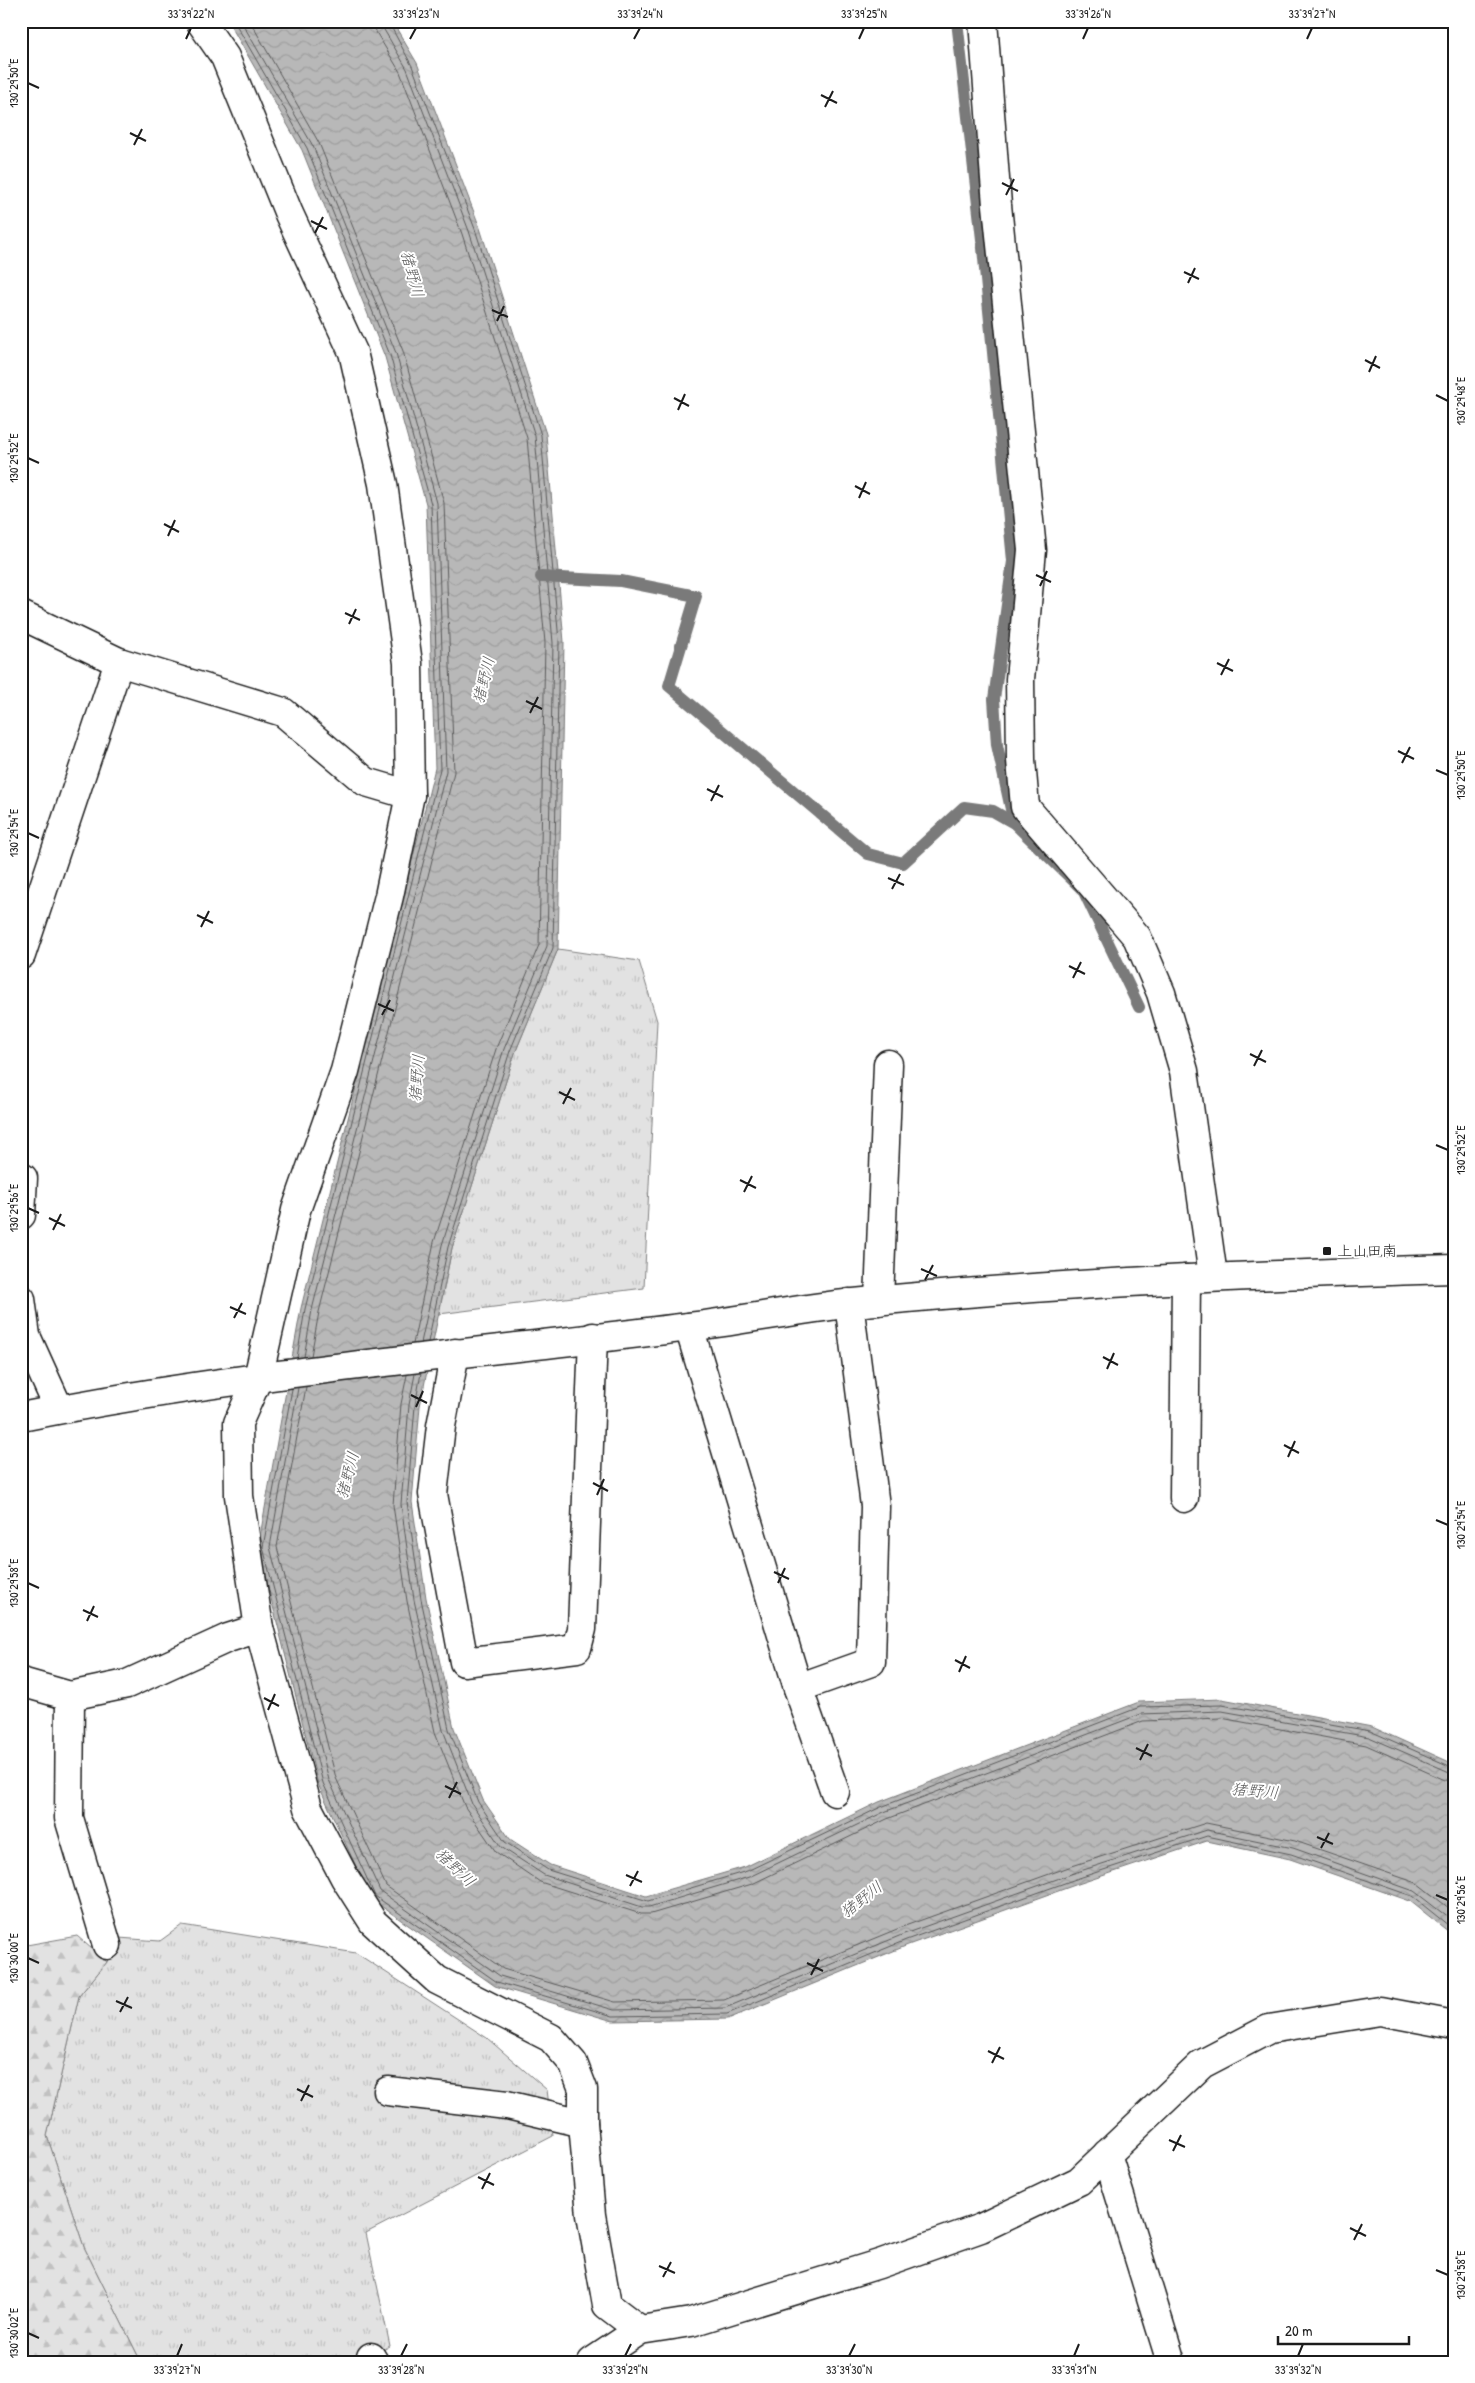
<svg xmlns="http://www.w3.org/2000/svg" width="1475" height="2383" viewBox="0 0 1475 2383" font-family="'Patrick Hand','Klee One',sans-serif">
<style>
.grass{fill:url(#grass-tufts);stroke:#7f7f7f}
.forest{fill:url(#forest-firs);stroke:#7f7f7f}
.water{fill:url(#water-waves);stroke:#7a7a7a}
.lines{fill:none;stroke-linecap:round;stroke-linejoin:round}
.shore{stroke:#5a5a5a;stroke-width:1}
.stream{stroke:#7a7a7a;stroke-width:12}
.minor-casing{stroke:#1c1c1c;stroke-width:31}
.tertiary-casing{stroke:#1c1c1c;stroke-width:31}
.minor{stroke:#fff;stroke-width:28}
.tertiary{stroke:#fff;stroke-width:28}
.ticks{fill:none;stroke:#1c1c1c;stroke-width:2}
.poi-dot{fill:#1c1c1c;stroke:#fff;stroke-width:2}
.labels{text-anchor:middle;stroke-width:4;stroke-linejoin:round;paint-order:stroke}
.poi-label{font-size:15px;fill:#1c1c1c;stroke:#fff;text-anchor:start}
.water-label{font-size:16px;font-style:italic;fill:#5a5a5a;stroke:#fff}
.neatline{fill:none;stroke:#1c1c1c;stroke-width:2}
.ticks-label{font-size:12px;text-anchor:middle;fill:#1c1c1c}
</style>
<defs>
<pattern id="grass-tufts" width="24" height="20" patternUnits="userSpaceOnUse" patternTransform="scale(1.25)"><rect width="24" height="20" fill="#e2e2e2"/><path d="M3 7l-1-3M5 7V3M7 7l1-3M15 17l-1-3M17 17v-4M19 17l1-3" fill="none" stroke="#c1c1c1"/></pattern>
<pattern id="forest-firs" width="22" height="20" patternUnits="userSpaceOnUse" patternTransform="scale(1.25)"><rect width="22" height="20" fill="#e2e2e2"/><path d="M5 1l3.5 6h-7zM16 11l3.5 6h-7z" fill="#c1c1c1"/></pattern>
<pattern id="water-waves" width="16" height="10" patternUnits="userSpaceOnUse" patternTransform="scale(1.25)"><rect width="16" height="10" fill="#b8b8b8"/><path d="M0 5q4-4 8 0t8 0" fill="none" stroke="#9e9e9e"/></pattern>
</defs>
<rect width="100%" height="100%" fill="#fff"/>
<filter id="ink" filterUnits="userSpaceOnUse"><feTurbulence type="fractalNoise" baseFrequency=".02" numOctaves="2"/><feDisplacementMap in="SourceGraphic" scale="10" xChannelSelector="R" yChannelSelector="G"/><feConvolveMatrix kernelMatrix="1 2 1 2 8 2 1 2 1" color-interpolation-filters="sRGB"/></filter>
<g filter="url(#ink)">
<!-- grass -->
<g class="grass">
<path d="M 558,949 L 639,961 L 657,1021 L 644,1288 L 439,1314 L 452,1248 L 515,1053 Z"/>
<path d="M 182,1925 L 356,1953 L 487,2038 L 547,2090 L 553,2136 L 366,2233 L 390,2346 L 362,2362 L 141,2362 L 84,2247 L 47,2136 L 79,1996 L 107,1962 L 119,1938 L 160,1941 Z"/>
</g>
<!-- forest -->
<path class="forest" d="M 77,1936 L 107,1962 L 79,1996 L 47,2136 L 84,2247 L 141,2362 L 21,2362 L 21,1946 Z"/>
<!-- water -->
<path class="water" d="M 228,21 L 392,21 L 417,63 L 480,228 L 546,434 L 564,642 L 558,949 L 515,1053 L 452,1248 L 420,1406 L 412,1502 L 426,1598 L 454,1728 L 483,1800 L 510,1839 L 550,1865 L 646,1896 L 745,1867 L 879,1802 L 1139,1702 L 1222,1699 L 1372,1727 L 1454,1764 L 1454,1936 L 1410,1901 L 1290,1859 L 1207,1841 L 1075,1885 L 908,1945 L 728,2019 L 613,2021 L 495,1986 L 371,1899 L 318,1784 L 258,1547 L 301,1308 L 435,768 L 426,504 L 385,357 L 302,150 Z"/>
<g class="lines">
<!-- shore -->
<g class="shore">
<path d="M 234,21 L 307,148 L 390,355 L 431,504 L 440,769 L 305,1309 L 297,1358"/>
<path d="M 241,21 L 313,146 L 396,353 L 437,503 L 446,771 L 312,1310 L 304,1357"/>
<path d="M 250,21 L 319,143 L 403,351 L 444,503 L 454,772 L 319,1312 L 311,1356"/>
<path d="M 374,21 L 376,32 L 400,72 L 462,234 L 527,438 L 545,643 L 539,945 L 497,1046 L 434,1242 L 413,1344"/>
<path d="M 382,21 L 383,28 L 407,69 L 469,231 L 535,436 L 553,643 L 547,946 L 504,1049 L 442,1245 L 421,1343"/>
<path d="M 388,21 L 412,66 L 475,229 L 541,435 L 559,642 L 553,948 L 510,1051 L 448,1247 L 428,1342"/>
<path d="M 421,1373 L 415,1406 L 407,1502 L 421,1599 L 449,1729 L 478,1802 L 505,1842 L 548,1870 L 648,1901 L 747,1871 L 881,1807 L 1140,1707 L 1222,1705 L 1370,1731 L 1454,1768"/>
<path d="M 415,1374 L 409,1405 L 401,1504 L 414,1600 L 443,1730 L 472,1804 L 501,1847 L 544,1875 L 642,1907 L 649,1907 L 749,1877 L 884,1812 L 1141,1714 L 1222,1711 L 1369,1737 L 1454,1774"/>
<path d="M 407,1375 L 401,1404 L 393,1505 L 407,1601 L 435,1732 L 465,1807 L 496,1852 L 540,1882 L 641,1914 L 651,1914 L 752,1884 L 887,1819 L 1143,1721 L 1221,1718 L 1366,1745 L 1445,1780 L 1454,1781"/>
<path d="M 306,1387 L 277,1547 L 336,1778 L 386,1886 L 503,1969 L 615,2002 L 724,2000 L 902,1927 L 1069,1867 L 1206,1823 L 1295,1841 L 1417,1883 L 1454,1912"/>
<path d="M 298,1388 L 270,1547 L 329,1780 L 380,1891 L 500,1976 L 614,2010 L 725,2008 L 904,1934 L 1071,1874 L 1207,1830 L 1293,1848 L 1414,1891 L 1454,1922"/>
<path d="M 292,1389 L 263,1547 L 323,1783 L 375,1896 L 497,1982 L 613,2016 L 727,2014 L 906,1940 L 1073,1880 L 1207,1836 L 1291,1854 L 1412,1896 L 1454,1930"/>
</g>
<!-- stream -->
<g class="stream">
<path d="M 957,21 L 983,248 L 1013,561 L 994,699 L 997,745 L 1014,823"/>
<path d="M 541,577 L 621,581 L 696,596 L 669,686 L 868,854 L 903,863 L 964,807 L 993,811 L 1014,823 L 1083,890 L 1139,1007"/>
</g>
<!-- minor casing -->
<g class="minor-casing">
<g id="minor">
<path d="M 200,21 L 225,57 L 289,214 L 353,352 L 383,484 L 408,663 L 410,795 L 389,896 L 345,1071 L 296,1210 L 258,1378 L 238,1423 L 239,1496 L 259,1628 L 308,1808 L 345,1878 L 373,1922 L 437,1980 L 551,2038 L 573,2063 L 583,2089 L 583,2123 L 591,2215 L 607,2305 L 640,2330"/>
<path d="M 983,21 L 997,205 L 1032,550 L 1020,679 L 1021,760 L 1025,807 L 1137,937 L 1161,993 L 1184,1071 L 1213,1276"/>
<path d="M 21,615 L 119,662 L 283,712 L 366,782 L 410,795"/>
<path d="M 21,955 L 119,662"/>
<path d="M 21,1215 L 23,1178"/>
<path d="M 21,1299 L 26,1336 L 59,1409"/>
<path d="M 879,1301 L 888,1064"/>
<path d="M 689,1327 L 798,1688 L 835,1792"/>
<path d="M 455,1353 L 441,1426 L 433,1494 L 464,1662 L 577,1648 L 582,1629 L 593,1337"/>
<path d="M 1184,1498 L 1186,1279"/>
<path d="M 21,1682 L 70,1696 L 127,1684 L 228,1638 L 259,1628"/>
<path d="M 798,1688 L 871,1662 L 875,1506 L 849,1303"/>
<path d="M 70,1696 L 69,1818 L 107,1945"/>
<path d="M 388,2091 L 507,2105 L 583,2123"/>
<path d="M 1107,2154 L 1171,2362"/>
<path d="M 371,2357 L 374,2362"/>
<path d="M 592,2362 L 640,2330 L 691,2322 L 879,2264 L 981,2228 L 1079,2181 L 1202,2064 L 1269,2029 L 1380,2011 L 1454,2025"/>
</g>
</g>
<!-- tertiary casing -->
<g class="tertiary-casing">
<path id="tertiary" d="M 21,1417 C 242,1372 466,1355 689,1327 C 744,1320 798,1309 854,1303 C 1053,1283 1253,1275 1454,1269"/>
</g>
<!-- minor -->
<use href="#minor" class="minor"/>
<!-- tertiary -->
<use href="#tertiary" class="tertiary"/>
</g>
</g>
<!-- ticks -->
<path class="ticks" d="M 186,39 L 191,28M 410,39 L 416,28M 634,39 L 640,28M 859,39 L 864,28M 1083,39 L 1088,28M 1307,39 L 1312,28M 28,83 L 39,88M 821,95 L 837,103M 825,107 L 833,91M 130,133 L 146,141M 134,145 L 142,129M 1002,183 L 1018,191M 1006,195 L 1014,179M 311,221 L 327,229M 315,233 L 323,217M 1184,272 L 1199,279M 1188,283 L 1195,268M 492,310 L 508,317M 497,321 L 504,306M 1365,360 L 1380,368M 1369,372 L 1376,356M 1436,395 L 1448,401M 674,398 L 689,406M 678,410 L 685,394M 28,458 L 39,463M 855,486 L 870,494M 859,498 L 866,482M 164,524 L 179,532M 168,536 L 175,520M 1036,575 L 1051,582M 1040,586 L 1047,571M 345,613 L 360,620M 349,624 L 356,609M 1217,663 L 1233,671M 1221,675 L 1229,659M 526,701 L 542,709M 530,713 L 538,697M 1398,751 L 1414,759M 1402,763 L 1410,747M 1436,770 L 1448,775M 707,789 L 723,797M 711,801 L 719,785M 28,833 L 39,838M 888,878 L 904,885M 892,889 L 900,874M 197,915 L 213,923M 201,927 L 209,911M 1069,966 L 1085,974M 1073,978 L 1081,962M 378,1004 L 394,1011M 382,1015 L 390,1000M 1250,1054 L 1266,1062M 1254,1066 L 1262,1050M 559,1092 L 575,1100M 563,1104 L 571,1088M 1436,1145 L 1448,1150M 740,1180 L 756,1188M 744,1192 L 752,1176M 28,1208 L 39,1213M 49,1218 L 65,1226M 53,1230 L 61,1214M 921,1269 L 937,1276M 925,1280 L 933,1265M 230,1307 L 246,1314M 234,1318 L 242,1303M 1103,1357 L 1118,1365M 1107,1369 L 1114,1353M 411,1395 L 427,1403M 416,1407 L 423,1391M 1284,1445 L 1299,1453M 1288,1457 L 1295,1441M 593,1483 L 608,1491M 597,1495 L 604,1479M 1436,1520 L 1448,1525M 774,1572 L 789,1579M 28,1583 L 39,1588M 778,1583 L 785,1568M 83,1610 L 98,1617M 87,1621 L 94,1606M 955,1660 L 970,1668M 959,1672 L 966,1656M 264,1698 L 279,1706M 268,1710 L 275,1694M 1136,1748 L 1152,1756M 1140,1760 L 1148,1744M 445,1786 L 461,1794M 449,1798 L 457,1782M 1317,1837 L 1333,1844M 1321,1848 L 1329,1833M 626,1875 L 642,1882M 630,1886 L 638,1871M 1436,1895 L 1448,1900M 28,1958 L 39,1963M 807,1963 L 823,1971M 811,1975 L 819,1959M 116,2001 L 132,2008M 120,2012 L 128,1997M 988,2051 L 1004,2059M 992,2063 L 1000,2047M 297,2089 L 313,2097M 301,2101 L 309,2085M 1169,2140 L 1185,2147M 1173,2151 L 1181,2135M 478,2177 L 494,2185M 482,2189 L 490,2173M 1350,2228 L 1366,2236M 1354,2240 L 1362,2224M 659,2266 L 675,2273M 1436,2270 L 1448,2275M 663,2277 L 671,2262M 28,2333 L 39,2338M 177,2356 L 182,2344M 401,2356 L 407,2344M 625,2356 L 631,2344M 849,2356 L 855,2344M 1074,2356 L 1079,2344M 1298,2356 L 1303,2344"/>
<!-- markers -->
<rect class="poi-dot" x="1322" y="1246" width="10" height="10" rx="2.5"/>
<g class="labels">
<!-- poi labels -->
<g class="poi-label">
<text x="1337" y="1256">上山田南</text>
</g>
<!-- water labels -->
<g class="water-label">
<text transform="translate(413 274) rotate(75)" y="6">猪野川</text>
<text transform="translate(483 680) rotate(-76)" y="6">猪野川</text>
<text transform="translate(416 1078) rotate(-85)" y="6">猪野川</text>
<text transform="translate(347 1475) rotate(-75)" y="6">猪野川</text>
<text transform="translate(1255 1790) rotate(5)" y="6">猪野川</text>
<text transform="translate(456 1867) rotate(44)" y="6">猪野川</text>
<text transform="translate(861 1899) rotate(-38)" y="6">猪野川</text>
</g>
</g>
<!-- margin -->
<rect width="1475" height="2383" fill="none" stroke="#fff" stroke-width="55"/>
<!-- scale -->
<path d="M1278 2336v8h131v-8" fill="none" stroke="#1c1c1c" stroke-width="2.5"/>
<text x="1285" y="2336" font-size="15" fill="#1c1c1c" stroke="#ffffff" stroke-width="4" paint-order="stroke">20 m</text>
<rect x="28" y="28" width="1420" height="2328" class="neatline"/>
<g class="ticks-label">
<text x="191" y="18">33°39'22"N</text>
<text x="416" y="18">33°39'23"N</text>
<text x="640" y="18">33°39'24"N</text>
<text x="864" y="18">33°39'25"N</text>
<text x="1088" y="18">33°39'26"N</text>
<text x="1312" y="18">33°39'27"N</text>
<text transform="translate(14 83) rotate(-90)" y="4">130°29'50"E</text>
<text transform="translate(1461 401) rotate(-90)" y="4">130°29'48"E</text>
<text transform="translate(14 458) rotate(-90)" y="4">130°29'52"E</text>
<text transform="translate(1461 775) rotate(-90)" y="4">130°29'50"E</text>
<text transform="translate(14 833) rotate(-90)" y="4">130°29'54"E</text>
<text transform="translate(1461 1150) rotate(-90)" y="4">130°29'52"E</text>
<text transform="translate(14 1208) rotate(-90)" y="4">130°29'56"E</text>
<text transform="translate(1461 1525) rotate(-90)" y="4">130°29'54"E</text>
<text transform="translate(14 1583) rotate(-90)" y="4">130°29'58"E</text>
<text transform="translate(1461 1900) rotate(-90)" y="4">130°29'56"E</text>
<text transform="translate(14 1958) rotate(-90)" y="4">130°30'00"E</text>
<text transform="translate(1461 2275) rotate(-90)" y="4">130°29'58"E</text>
<text transform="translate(14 2333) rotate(-90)" y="4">130°30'02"E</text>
<text x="177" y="2374">33°39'27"N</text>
<text x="401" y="2374">33°39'28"N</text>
<text x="625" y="2374">33°39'29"N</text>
<text x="849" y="2374">33°39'30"N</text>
<text x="1074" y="2374">33°39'31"N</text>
<text x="1298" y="2374">33°39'32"N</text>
</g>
</svg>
